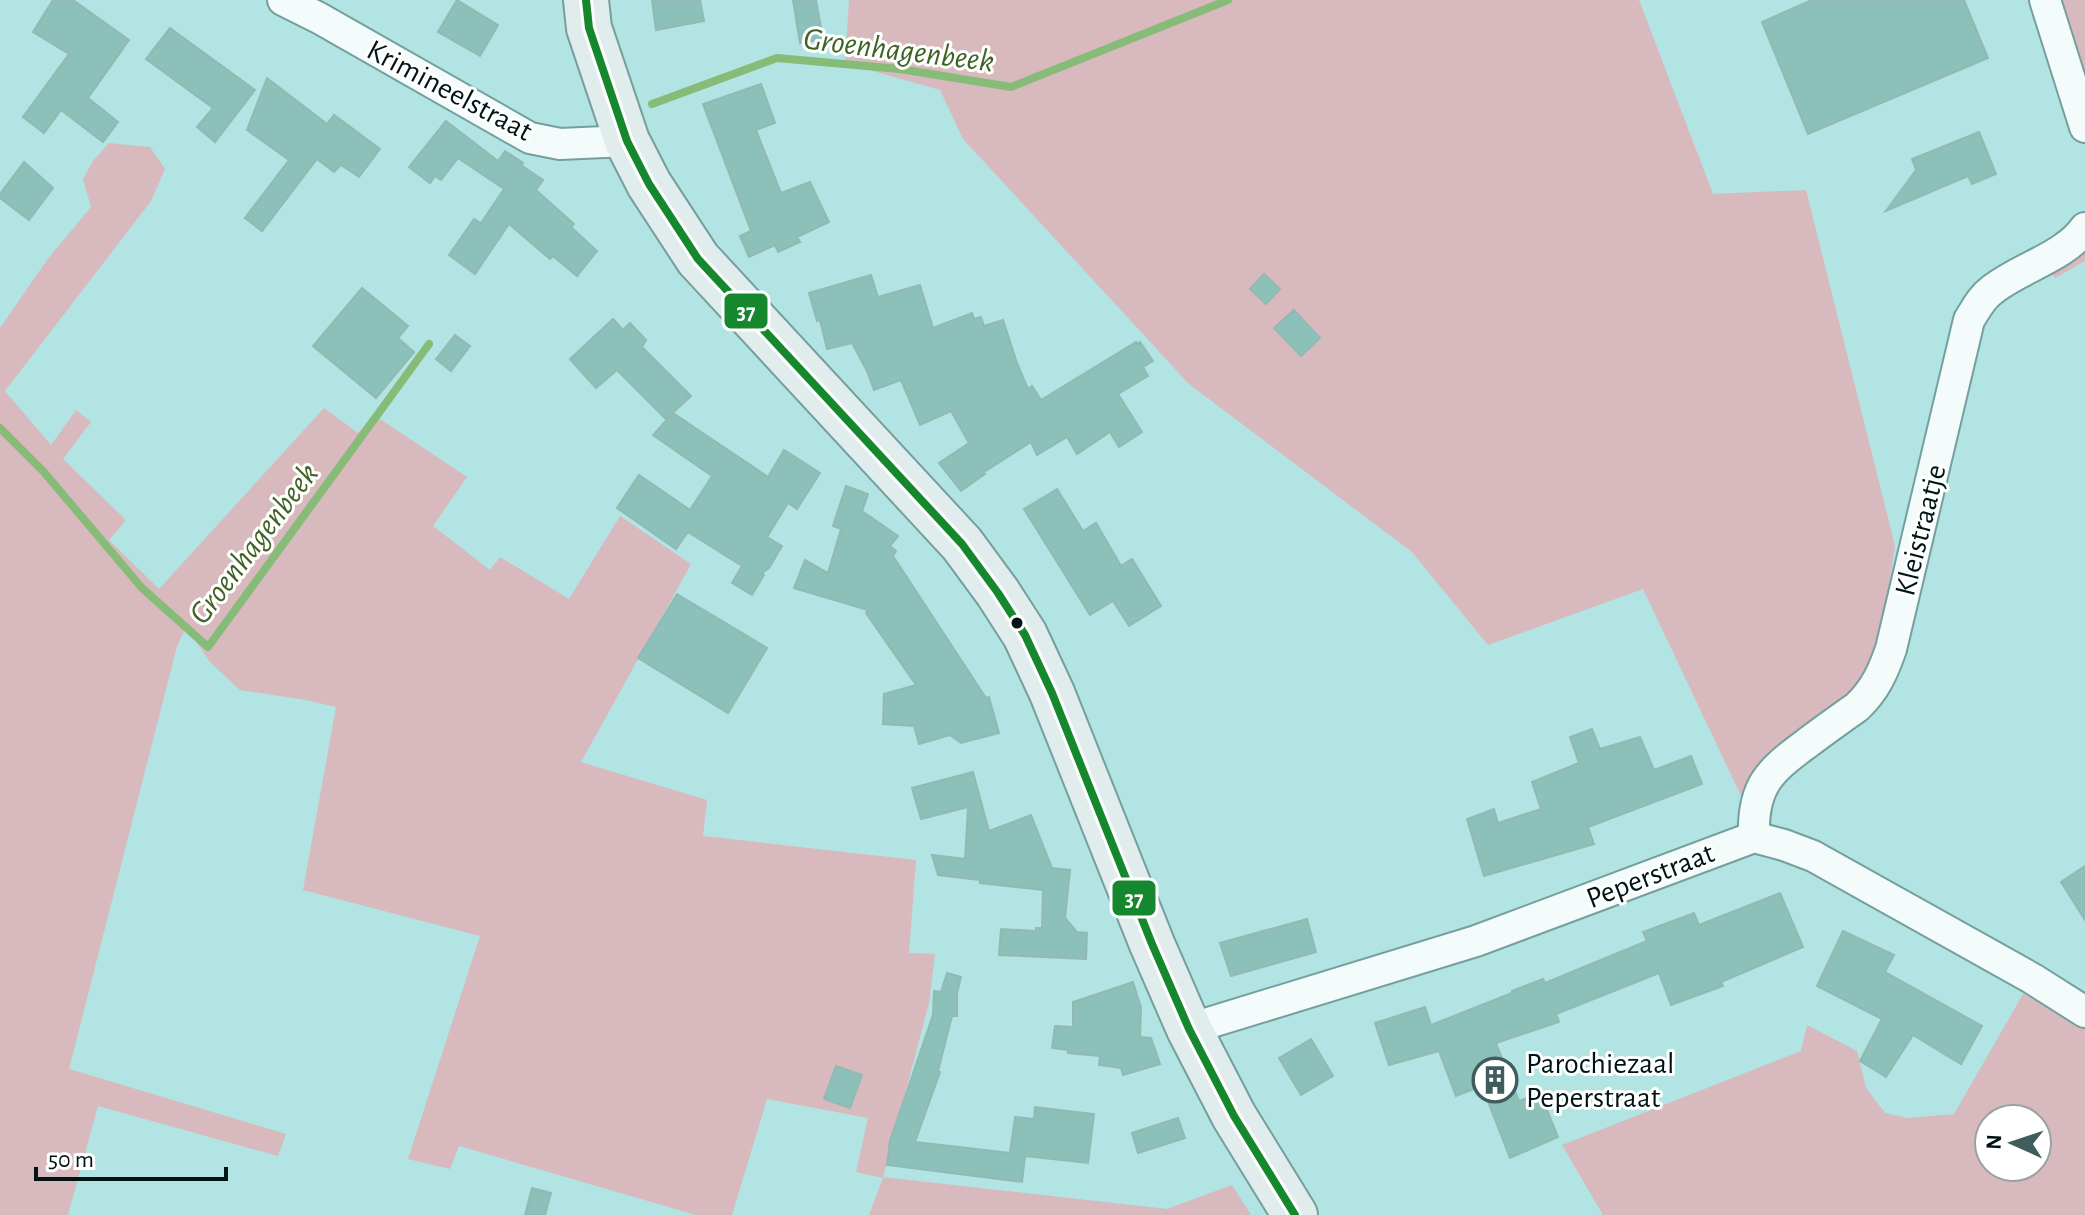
<svg xmlns="http://www.w3.org/2000/svg" width="2085" height="1215" viewBox="0 0 2085 1215" font-family="'Alegreya Sans',sans-serif">
<style>
.green{fill:#d8b9bd;fill-rule:evenodd}
.lines{fill:none;stroke-linecap:round;stroke-linejoin:round}
.stream{stroke:#86bb78;stroke-width:8}
.building{fill:#8bc1b9;stroke:#92b9b3;stroke-width:2}
.minor-casing{stroke:#759f9e;stroke-width:34}
.secondary-casing{stroke:#759f9e;stroke-width:48}
.minor{stroke:#f3fbfb;stroke-width:30}
.secondary{stroke:#e1ecec;stroke-width:44}
.bus-1-casing{stroke:#fff;stroke-width:14}
.bus-1{stroke:#15882e;stroke-width:8}
.bus-dot{fill:#001414;stroke:#fff;stroke-width:3}
.labels{text-anchor:middle;stroke-width:6;stroke-linejoin:round;paint-order:stroke}
.street-label{font-size:30px;fill:#001414;stroke:#fff}
.poi-label{font-size:30px;fill:#001414;stroke:#fff;text-anchor:start}
.water-label{font-size:32px;font-style:italic;fill:#3f6323;stroke:#fff}
.line-badge{stroke:#fff;stroke-width:3}
.badge-label{font-size:22px;text-anchor:middle;font-weight:bold;fill:#fff}
</style>
<rect width="100%" height="100%" fill="#b1e4e2"/>
<!-- green -->
<g class="green">
<path d="M 849,0 L 1639,0 L 1713,194 L 1806,190 L 1895,546 L 1885,612 L 1875,660 L 1851,700 L 1744,802 L 1643,589 L 1488,645 L 1412,552 L 1189,384 L 963,139 L 940,90 L 845,63 Z"/>
<path d="M 2055,0 L 2085,0 L 2085,96 Z"/>
<path d="M 109,143 L 150,147 L 165,169 L 151,201 L 5,391 L 51,445 L 76,410 L 91,422 L 63,459 L 126,520 L 109,540 L 159,589 L 324,408 L 358,433 L 374,415 L 467,477 L 433,526 L 490,570 L 500,557 L 569,599 L 620,516 L 691,564 L 581,762 L 707,800 L 703,836 L 916,860 L 909,953 L 935,954 L 929,1003 L 883,1177 L 1167,1209 L 1232,1185 L 1251,1215 L 869,1215 L 883,1178 L 856,1172 L 868,1118 L 767,1099 L 732,1215 L 696,1215 L 459,1146 L 450,1169 L 408,1159 L 480,936 L 303,890 L 336,707 L 306,700 L 240,690 L 210,662 L 186,627 L 177,646 L 69,1069 L 286,1134 L 278,1156 L 98,1106 L 68,1215 L 0,1215 L 0,328 L 47,260 L 91,207 L 83,179 L 93,161 Z"/>
<path d="M 2085,249 L 2085,261 L 2055,278 L 2048,270 Z"/>
<path d="M 2026,989 L 2085,1026 L 2085,1215 L 1603,1215 L 1562,1145 L 1801,1051 L 1807,1025 L 1857,1051 L 1866,1088 L 1885,1113 L 1908,1118 L 1954,1114 ZM 1989,1119 L 2037,1119 L 2037,1167 L 1989,1167 Z"/>
</g>
<g class="lines">
<!-- stream -->
<g class="stream">
<path d="M 652,104 L 777,58 L 900,69 L 1011,87 L 1228,0"/>
<path d="M 0,428 L 43,471 L 142,588 L 208,647 L 429,344"/>
</g>
</g>
<!-- building -->
<g class="building">
<path d="M 53,0 L 73,0 L 129,40 L 88,98 L 118,122 L 103,142 L 61,110 L 44,133 L 23,117 L 69,54 L 33,32 Z"/>
<path d="M 457,0 L 498,25 L 480,56 L 438,32 Z"/>
<path d="M 652,0 L 700,0 L 704,21 L 656,30 Z"/>
<path d="M 793,0 L 816,0 L 823,39 L 800,43 Z"/>
<path d="M 1812,0 L 1964,0 L 1988,58 L 1808,134 L 1762,22 Z"/>
<path d="M 170,28 L 255,90 L 215,142 L 197,127 L 213,108 L 146,59 Z"/>
<path d="M 267,78 L 327,124 L 334,115 L 380,149 L 359,177 L 341,165 L 334,172 L 317,159 L 262,231 L 245,218 L 289,160 L 247,130 Z"/>
<path d="M 761,84 L 775,123 L 756,130 L 781,193 L 810,182 L 829,222 L 797,237 L 800,242 L 778,252 L 775,245 L 749,257 L 740,236 L 751,231 L 703,104 Z"/>
<path d="M 446,121 L 498,161 L 505,151 L 523,163 L 521,165 L 543,180 L 536,190 L 574,224 L 571,227 L 597,251 L 577,276 L 553,256 L 550,259 L 509,224 L 475,274 L 449,255 L 474,219 L 481,223 L 504,189 L 458,158 L 441,180 L 435,176 L 430,183 L 409,167 Z"/>
<path d="M 1979,132 L 1996,174 L 1972,184 L 1968,176 L 1886,211 L 1916,170 L 1912,159 Z"/>
<path d="M 24,162 L 53,188 L 29,220 L 0,198 L 0,194 Z"/>
<path d="M 1264,274 L 1280,289 L 1266,304 L 1250,289 Z"/>
<path d="M 871,275 L 878,297 L 920,285 L 933,328 L 972,313 L 974,319 L 981,317 L 984,326 L 1003,320 L 1017,363 L 1028,389 L 1032,386 L 1041,400 L 1136,342 L 1138,344 L 1140,342 L 1153,361 L 1143,367 L 1148,376 L 1118,394 L 1142,432 L 1119,447 L 1110,432 L 1077,454 L 1067,437 L 1037,455 L 1031,442 L 984,472 L 985,474 L 961,491 L 939,463 L 969,443 L 951,411 L 920,425 L 901,380 L 874,390 L 867,371 L 852,343 L 827,349 L 820,320 L 817,321 L 809,293 Z"/>
<path d="M 362,288 L 408,326 L 398,338 L 414,352 L 376,398 L 313,346 Z"/>
<path d="M 1294,310 L 1320,338 L 1301,356 L 1274,328 Z"/>
<path d="M 613,319 L 623,330 L 630,323 L 646,340 L 642,347 L 691,396 L 666,419 L 617,370 L 596,388 L 570,359 Z"/>
<path d="M 455,335 L 470,346 L 451,371 L 436,359 Z"/>
<path d="M 673,413 L 768,477 L 784,450 L 820,473 L 797,509 L 788,503 L 767,537 L 782,546 L 769,568 L 762,573 L 764,575 L 752,595 L 732,583 L 742,566 L 688,532 L 676,549 L 617,508 L 639,475 L 690,510 L 712,476 L 653,435 Z"/>
<path d="M 846,486 L 868,494 L 862,511 L 898,536 L 890,546 L 896,551 L 893,556 L 986,698 L 989,697 L 999,733 L 961,743 L 950,735 L 919,744 L 914,726 L 883,724 L 884,694 L 916,685 L 866,613 L 868,610 L 794,588 L 805,560 L 828,573 L 841,529 L 833,526 Z"/>
<path d="M 1057,489 L 1083,531 L 1096,523 L 1121,566 L 1132,559 L 1161,606 L 1129,626 L 1113,601 L 1090,615 L 1024,509 Z"/>
<path d="M 677,594 L 767,648 L 728,713 L 638,658 Z"/>
<path d="M 1592,729 L 1600,749 L 1640,737 L 1654,770 L 1691,756 L 1702,784 L 1588,827 L 1594,844 L 1484,876 L 1467,819 L 1494,809 L 1498,823 L 1541,809 L 1532,782 L 1579,763 L 1570,737 Z"/>
<path d="M 973,772 L 989,831 L 1031,815 L 1052,868 L 1070,870 L 1065,918 L 1077,932 L 1087,933 L 1086,959 L 999,955 L 1001,929 L 1036,931 L 1036,928 L 1042,928 L 1043,890 L 980,883 L 980,880 L 938,875 L 932,855 L 965,859 L 968,807 L 921,819 L 912,788 Z"/>
<path d="M 2085,866 L 2085,920 L 2061,882 Z"/>
<path d="M 1780,893 L 1803,947 L 1721,982 L 1723,986 L 1671,1005 L 1659,973 L 1556,1014 L 1559,1022 L 1496,1043 L 1519,1101 L 1540,1093 L 1558,1137 L 1510,1158 L 1482,1086 L 1456,1096 L 1439,1051 L 1389,1065 L 1375,1023 L 1425,1007 L 1431,1025 L 1512,993 L 1512,991 L 1543,979 L 1545,983 L 1647,941 L 1643,932 L 1694,913 L 1699,925 Z"/>
<path d="M 1307,919 L 1316,952 L 1231,976 L 1220,943 Z"/>
<path d="M 1843,931 L 1894,955 L 1885,972 L 1982,1026 L 1961,1064 L 1913,1035 L 1886,1077 L 1860,1061 L 1882,1019 L 1817,986 Z"/>
<path d="M 947,973 L 961,977 L 957,993 L 957,1016 L 952,1016 L 938,1071 L 940,1072 L 915,1142 L 950,1146 L 950,1148 L 951,1146 L 1010,1153 L 1015,1117 L 1034,1119 L 1035,1107 L 1094,1114 L 1088,1163 L 1025,1156 L 1022,1182 L 887,1165 L 890,1141 L 933,1015 L 934,991 L 941,992 Z"/>
<path d="M 1133,982 L 1141,1008 L 1140,1037 L 1151,1038 L 1160,1064 L 1123,1075 L 1121,1068 L 1099,1065 L 1100,1056 L 1068,1053 L 1068,1050 L 1052,1048 L 1055,1026 L 1073,1027 L 1073,1002 Z"/>
<path d="M 1311,1039 L 1333,1076 L 1301,1095 L 1279,1058 Z"/>
<path d="M 836,1066 L 862,1075 L 850,1108 L 824,1099 Z"/>
<path d="M 1178,1118 L 1185,1138 L 1138,1153 L 1132,1133 Z"/>
<path d="M 532,1188 L 551,1193 L 545,1215 L 525,1215 Z"/>
</g>
<g class="lines">
<!-- minor casing -->
<g class="minor-casing">
<g id="minor">
<path d="M 283,0 L 319,18 L 530,138 L 560,144 L 627,141"/>
<path d="M 2045,0 L 2085,127"/>
<path d="M 1754,837 C 1752,787 1769,771 1806,744 C 1823,731 1840,719 1857,707 C 1875,690 1883,672 1891,649 L 1969,320 C 1976,309 1981,298 1992,290 C 2019,268 2065,257 2085,228"/>
<path d="M 1189,1029 L 1476,941 L 1754,837 L 1784,845 L 1813,856 L 2033,979 L 2085,1012"/>
</g>
</g>
<!-- secondary casing -->
<g class="secondary-casing">
<path id="secondary" d="M 586,0 L 589,28 L 627,141 L 649,184 L 698,259 L 962,544 L 998,593 L 1025,635 L 1052,693 L 1152,944 L 1189,1029 L 1234,1116 L 1295,1215"/>
</g>
<!-- minor -->
<use href="#minor" class="minor"/>
<!-- secondary -->
<use href="#secondary" class="secondary"/>
<!-- bus-1 casing -->
<g class="bus-1-casing">
<path id="bus-1" d="M 586,0 L 589,28 L 627,141 L 649,184 L 698,259 L 962,544 L 998,593 L 1025,635 L 1052,693 L 1152,944 L 1189,1029 L 1234,1116 L 1295,1215"/>
</g>
<!-- bus-1 -->
<use href="#bus-1" class="bus-1"/>
</g>
<!-- icons -->
<defs>
<g id="building-ring" transform="scale(2.3)"><circle r="9.5" fill="#fff" stroke="#3e5d5c" stroke-width="1.5"/><path d="M-4-6H4V6H1V3H-1V6H-4ZM-2.5-4.3h1.7v1.8h-1.7ZM.8-4.3h1.7v1.8H.8ZM-2.5-1h1.7V.8h-1.7ZM.8-1h1.7V.8H.8Z" fill="#3e5d5c"/></g>
</defs>
<g fill-rule="evenodd">
<use href="#building-ring" x="1495" y="1080"/>
</g>
<!-- markers -->
<circle class="bus-dot" cx="1017" cy="623" r="7"/>
<g class="labels">
<!-- street labels -->
<g class="street-label">
<text transform="translate(450 90) rotate(28)" y="10">Krimineelstraat</text>
<text transform="translate(1920 530) rotate(-76)" y="10">Kleistraatje</text>
<text transform="translate(1650 875) rotate(-21)" y="10">Peperstraat</text>
</g>
<!-- poi labels -->
<g class="poi-label">
<text x="1526" y="1073">Parochiezaal<tspan x="1526" dy="34">Peperstraat</tspan></text>
</g>
<!-- water labels -->
<g class="water-label">
<text transform="translate(899 49) rotate(7)" y="11">Groenhagenbeek</text>
<text transform="translate(253 543) rotate(-53)" y="11">Groenhagenbeek</text>
</g>
</g>
<g class="line-badge">
<rect x="723" y="292" width="46" height="38" rx="8" fill="#15882e"/>
<rect x="1111" y="879" width="46" height="38" rx="8" fill="#15882e"/>
</g>
<g class="badge-label">
<text x="746" y="319">37</text>
<text x="1134" y="906">37</text>
</g>
<!-- north arrow -->
<g transform="translate(2013 1143) rotate(273)"><circle r="38" fill="#ffffff" stroke="#99a1a1" stroke-width="2"/>
<path d="M0-6L14 30L0 20L-14 30Z" fill="#3e5d5c"/>
<text y="-12" font-size="22" font-weight="bold" text-anchor="middle" fill="#001414">N</text>
</g>
<!-- scale -->
<path d="M36 1167v12h190v-12" fill="none" stroke="#001414" stroke-width="4"/>
<text x="48" y="1167" font-size="24" fill="#001414" stroke="#ffffff" stroke-width="6" paint-order="stroke">50 m</text>
</svg>
